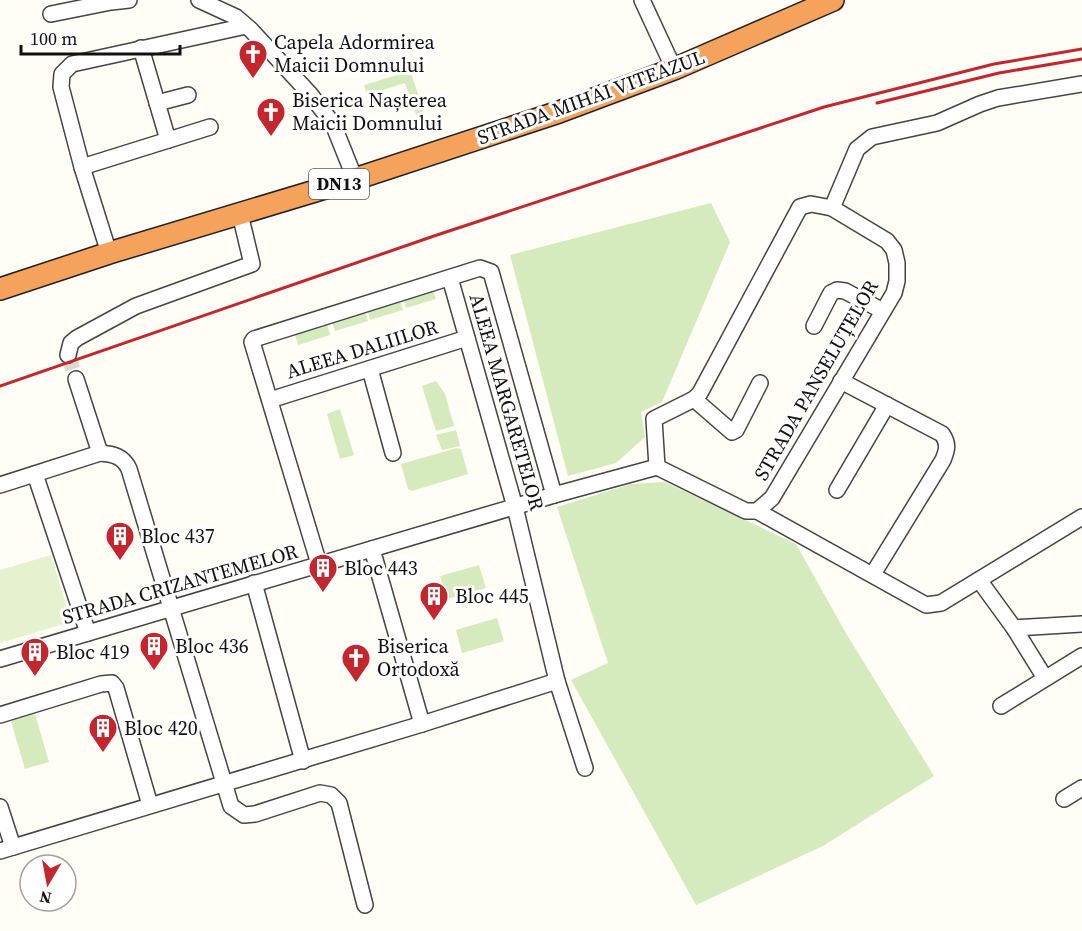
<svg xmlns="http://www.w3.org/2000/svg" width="1082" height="931" viewBox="0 0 1082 931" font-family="'Source Serif 4',serif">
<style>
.green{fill:#d5ebbd}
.pitch{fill:#e6f2cf}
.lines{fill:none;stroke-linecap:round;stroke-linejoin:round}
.minor-tunnel{stroke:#dbdad3;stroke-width:15;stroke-dasharray:15 8;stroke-linecap:butt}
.minor-casing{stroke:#444;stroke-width:18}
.highway-casing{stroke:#222;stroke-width:24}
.minor{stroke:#fff;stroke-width:15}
.highway{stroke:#f5a25d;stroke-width:21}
.rail{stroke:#c4262e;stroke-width:3}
.labels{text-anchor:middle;stroke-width:6;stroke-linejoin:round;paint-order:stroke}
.shield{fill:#fff;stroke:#585858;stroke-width:1.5}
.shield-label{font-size:18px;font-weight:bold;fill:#111}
.poi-label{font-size:20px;fill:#111;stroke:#fff;text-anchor:start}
.street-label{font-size:20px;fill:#111;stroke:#fff}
</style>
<rect width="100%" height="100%" fill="#fffdf5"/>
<!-- green -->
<g class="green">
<path d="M 404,73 L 410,73 L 412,76 L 423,109 L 423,114 L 417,117 L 405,83 L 367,95 L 364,85 Z"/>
<path d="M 711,203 L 730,242 L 662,402 L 641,412 L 645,437 L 616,463 L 568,476 L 510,255 Z"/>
<path d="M 432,287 L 436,299 L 406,308 L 403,296 Z"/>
<path d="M 399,298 L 403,310 L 370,320 L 367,308 Z"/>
<path d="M 364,309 L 368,321 L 335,331 L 331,319 Z"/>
<path d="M 326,320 L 330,335 L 298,345 L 294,331 Z"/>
<path d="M 436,381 L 445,394 L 454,426 L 436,431 L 422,386 Z"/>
<path d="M 340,409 L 354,455 L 340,459 L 327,414 Z"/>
<path d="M 456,430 L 460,446 L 442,450 L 436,435 Z"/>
<path d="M 457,448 L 461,449 L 468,474 L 412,491 L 408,489 L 401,464 Z"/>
<path d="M 665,482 L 796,544 L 847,635 L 934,776 L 823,846 L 696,905 L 571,680 L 608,663 L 557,507 L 631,484 Z"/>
<path d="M 479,565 L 486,588 L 447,599 L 440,576 Z"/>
<path d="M 497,618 L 504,641 L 462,653 L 456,630 Z"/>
<path d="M 35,714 L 49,762 L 25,769 L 11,721 Z"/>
</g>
<!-- pitch -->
<path class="pitch" d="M 51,555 L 71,622 L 0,643 L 0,570 Z"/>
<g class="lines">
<!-- minor-tunnel -->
<path class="minor-tunnel" d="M 68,355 L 76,379"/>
<!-- minor casing -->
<g class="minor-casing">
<g id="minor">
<path d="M 199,0 L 236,17 L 251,30 L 310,94 L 333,124 L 355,179"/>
<path d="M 642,0 L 674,69"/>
<path d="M 51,14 L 111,2 L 129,0"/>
<path d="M 141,48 L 168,140"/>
<path d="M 157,103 L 188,95"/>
<path d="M 82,167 L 210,127"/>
<path d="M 811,204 L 832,208 L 887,241 L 894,250 L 897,263 L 897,281 L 894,293 L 772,498 L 757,511 L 746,511 L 657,467 L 654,419 L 694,399 L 700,393 L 800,207 Z"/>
<path d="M 832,208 L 857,149 L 872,137 L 937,123 L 980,104 L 998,98 L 1082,84"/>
<path d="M 109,253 L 82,167 L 61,87 L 62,74 L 72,64 L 246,26"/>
<path d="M 450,278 L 515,507 L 557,681 L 585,768"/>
<path d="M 814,326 L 831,293 L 837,290 L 845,291 L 883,311"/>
<path d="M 68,355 L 71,343 L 77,338 L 136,306 L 252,264 L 240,214"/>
<path d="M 370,369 L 393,453"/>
<path d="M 76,379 L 100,453"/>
<path d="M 841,381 L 942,434 C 949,444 947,450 943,460 L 873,574"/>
<path d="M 694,399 L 732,432 L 736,430 L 760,383"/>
<path d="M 270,400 L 467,338"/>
<path d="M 35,474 L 88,633"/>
<path d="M 0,485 L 100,453 C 113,454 123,456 129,469 L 231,806 L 244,815 L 255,814 L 320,793 L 331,795 L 339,803 L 365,905"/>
<path d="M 837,490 L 887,405"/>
<path d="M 757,511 L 926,605 L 941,603 L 1082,517"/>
<path d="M 372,549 L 422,724"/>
<path d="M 319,564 L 252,342 L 254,339 L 480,268 L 491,272 L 554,495"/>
<path d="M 979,580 L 1014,628 L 1045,678"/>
<path d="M 254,583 L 303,761"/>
<path d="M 1014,628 L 1082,624"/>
<path d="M 0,659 L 554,495 L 657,467"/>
<path d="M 1001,706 L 1082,656"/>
<path d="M 0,715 L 101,684 L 112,683 L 116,688 L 150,805"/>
<path d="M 1064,799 L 1082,788"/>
<path d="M 0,807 L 13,847"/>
<path d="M 0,851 L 422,724 L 557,681"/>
</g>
</g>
<!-- highway casing -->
<g class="highway-casing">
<path id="highway" d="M 0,289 L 109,253 L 355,179 L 559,112 L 674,69 L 833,0"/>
</g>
<!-- minor -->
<use href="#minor" class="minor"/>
<!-- highway -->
<use href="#highway" class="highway"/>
<!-- rail -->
<g class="rail">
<path d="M 877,103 L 999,73 L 1082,59"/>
<path d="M 0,386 L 434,236 L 824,107 L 994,64 L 1082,49"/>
</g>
</g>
<!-- icons -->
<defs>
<g id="church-pin" transform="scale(1.5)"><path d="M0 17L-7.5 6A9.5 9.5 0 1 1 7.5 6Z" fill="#c4262e" stroke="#fff"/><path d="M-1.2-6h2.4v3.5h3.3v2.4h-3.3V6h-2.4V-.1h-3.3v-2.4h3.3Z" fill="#fff"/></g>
<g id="building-pin" transform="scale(1.5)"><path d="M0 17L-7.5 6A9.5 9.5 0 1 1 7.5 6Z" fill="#c4262e" stroke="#fff"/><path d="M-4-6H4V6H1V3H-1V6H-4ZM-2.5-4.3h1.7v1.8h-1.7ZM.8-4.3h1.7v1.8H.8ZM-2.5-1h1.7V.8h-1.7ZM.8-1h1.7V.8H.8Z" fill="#fff"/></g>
</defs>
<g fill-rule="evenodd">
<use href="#church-pin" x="253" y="54"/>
<use href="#church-pin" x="271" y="112"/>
<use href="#building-pin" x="120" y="536"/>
<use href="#building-pin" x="323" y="568"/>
<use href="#building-pin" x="434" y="596"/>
<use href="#building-pin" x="154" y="646"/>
<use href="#building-pin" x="35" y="652"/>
<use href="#church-pin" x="356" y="658"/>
<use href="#building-pin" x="103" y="728"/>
</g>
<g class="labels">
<!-- shield labels -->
<rect class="shield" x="309" y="169" width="60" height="30" rx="4.5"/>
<g class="shield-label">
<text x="339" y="190">DN13</text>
</g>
<!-- poi labels -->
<g class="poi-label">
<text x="274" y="49">Capela Adormirea<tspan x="274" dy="23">Maicii Domnului</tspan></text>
<text x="292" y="107">Biserica Nașterea<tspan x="292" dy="23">Maicii Domnului</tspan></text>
<text x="141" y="543">Bloc 437</text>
<text x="344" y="575">Bloc 443</text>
<text x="455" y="603">Bloc 445</text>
<text x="175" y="653">Bloc 436</text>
<text x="377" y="653">Biserica<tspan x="377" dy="23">Ortodoxă</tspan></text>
<text x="56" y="659">Bloc 419</text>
<text x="124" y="735">Bloc 420</text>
</g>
<!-- street labels -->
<g class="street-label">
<text transform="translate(591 97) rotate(-20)" y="7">STRADA MIHAI VITEAZUL</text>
<text transform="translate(362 349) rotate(-17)" y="7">ALEEA DALIILOR</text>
<text transform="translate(816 380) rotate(-60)" y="7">STRADA PANSELUȚELOR</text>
<text transform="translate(507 402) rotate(74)" y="7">ALEEA MARGARETELOR</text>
<text transform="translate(180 584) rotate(-16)" y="7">STRADA CRIZANTEMELOR</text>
</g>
</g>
<!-- north arrow -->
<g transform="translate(48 883) rotate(190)"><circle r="28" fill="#ffffff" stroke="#a0a0a0" stroke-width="1.5"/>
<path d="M0-4.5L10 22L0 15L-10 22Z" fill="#c4262e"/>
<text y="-9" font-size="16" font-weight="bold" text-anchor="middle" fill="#111111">N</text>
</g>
<!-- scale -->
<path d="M21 45v9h159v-9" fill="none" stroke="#111111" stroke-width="3"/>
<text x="30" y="45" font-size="18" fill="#111111" stroke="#ffffff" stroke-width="4.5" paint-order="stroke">100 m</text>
</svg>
